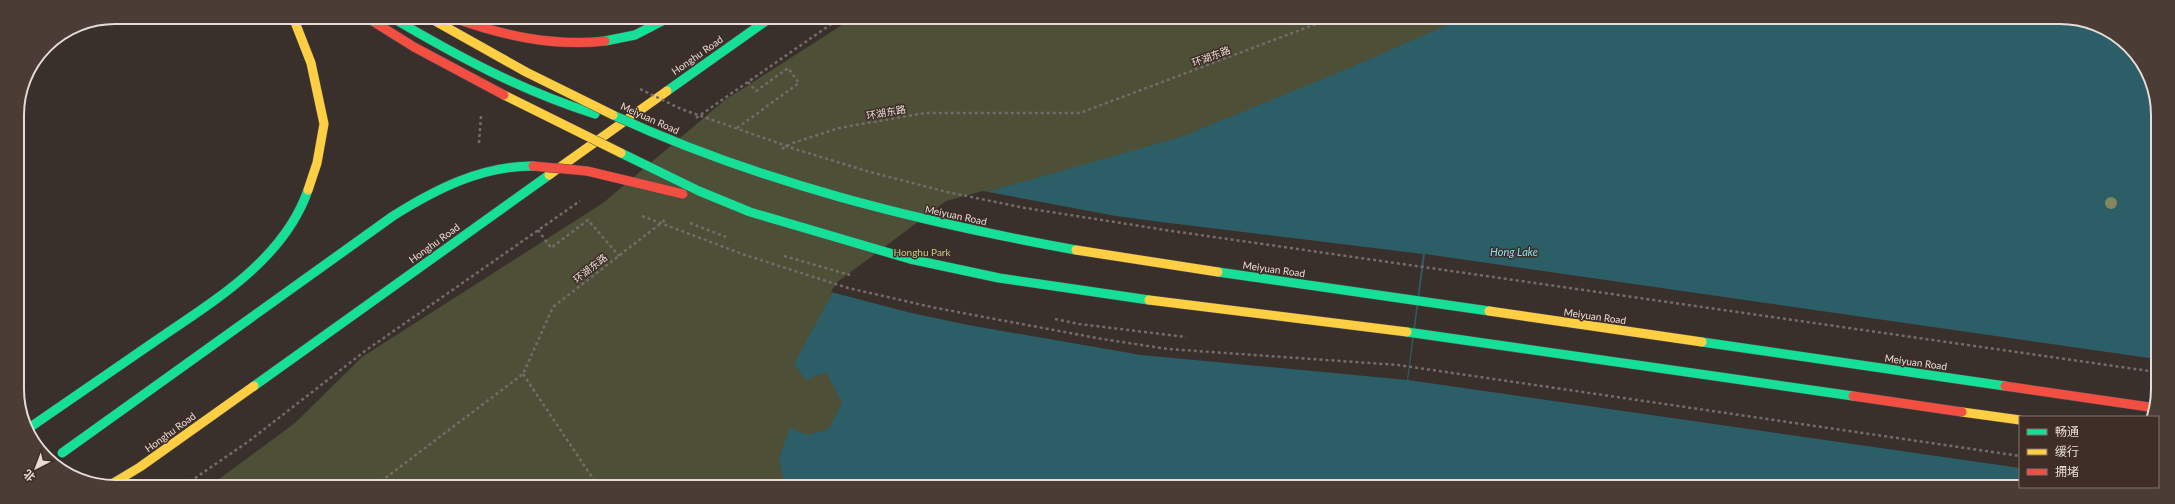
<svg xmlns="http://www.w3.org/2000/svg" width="2175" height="504" viewBox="0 0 2175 504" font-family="Lato,'Noto Sans SC',sans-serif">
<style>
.green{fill:#4d4f37}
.water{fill:#2c5e68}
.pier{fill:#39302c}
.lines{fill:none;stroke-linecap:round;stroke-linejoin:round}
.fast-casing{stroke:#574f4c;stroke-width:10}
.slow-casing{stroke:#574f4c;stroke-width:10}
.path{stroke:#746c6a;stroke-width:2.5;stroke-dasharray:3 3;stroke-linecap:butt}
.fast{stroke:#16e098;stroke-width:9}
.slow{stroke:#ffcf43;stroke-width:9}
.fast-bridge-casing{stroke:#574f4c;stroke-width:10;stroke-linecap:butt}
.slow-bridge-casing{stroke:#574f4c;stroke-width:10;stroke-linecap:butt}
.jam-bridge-casing{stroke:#574f4c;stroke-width:10;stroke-linecap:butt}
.path-bridge{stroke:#746c6a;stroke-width:2.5;stroke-dasharray:3 3;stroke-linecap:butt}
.fast-bridge{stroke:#16e098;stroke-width:9}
.slow-bridge{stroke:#ffcf43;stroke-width:9}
.jam-bridge{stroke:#f24e42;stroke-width:9}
.tree{fill:#83855e}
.labels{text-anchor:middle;stroke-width:3;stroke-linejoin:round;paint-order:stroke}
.street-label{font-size:10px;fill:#e6dbd6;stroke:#3e2e27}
.park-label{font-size:10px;fill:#c0ca86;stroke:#3e2e27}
.water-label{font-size:11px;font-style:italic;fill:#84e0f2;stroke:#3e2e27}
.rim{fill:none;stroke:#e6dbd6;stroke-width:2}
</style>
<rect width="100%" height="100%" fill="#39302c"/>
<!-- green -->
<path class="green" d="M 853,18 L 2079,19 L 2129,46 L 2156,96 L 2020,417 L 2020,487 L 211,485 L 295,423 L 362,357 L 603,203 L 725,100 Z"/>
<!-- water -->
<path class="water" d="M 1463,18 L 2079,19 L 2129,46 L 2156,96 L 2156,408 L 2020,417 L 2020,487 L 785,486 L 779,458 L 790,428 L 808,435 L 829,429 L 842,402 L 826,372 L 806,380 L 794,364 L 837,285 L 948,203 L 1181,137 L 1352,67 Z"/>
<!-- pier -->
<g class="pier">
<path d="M 983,191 L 1116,216 L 1169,223 L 1423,254 L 1407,380 L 1141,355 L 968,325 L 907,312 L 831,292 L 836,283 L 946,201 Z"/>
<path d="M 1425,254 L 2156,359 L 2156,408 L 2153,417 L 2020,417 L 2020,468 L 1408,380 Z"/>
</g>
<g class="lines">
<!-- fast casing -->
<g class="fast-casing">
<g id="fast">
<path d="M 391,17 C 457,56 522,91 595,114"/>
<path d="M 667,91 L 770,18"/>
<path d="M 254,386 L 549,175"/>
</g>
</g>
<!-- slow casing -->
<g class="slow-casing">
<g id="slow">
<path d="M 549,175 L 667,91"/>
<path d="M 110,485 L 140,467 L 254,386"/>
</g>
</g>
<!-- path -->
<g class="path">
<path d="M 696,118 L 840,18"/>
<path d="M 737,128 L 799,83 L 788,68 L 756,91 L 748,82"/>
<path d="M 479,143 L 481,116"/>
<path d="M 782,149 L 790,144 L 839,128 L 925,113 L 1080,113 L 1332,18"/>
<path d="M 538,230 L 551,248 L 588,220 L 619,256"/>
<path d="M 523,374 L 598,486"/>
<path d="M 185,485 L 249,441 L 365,351 L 580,201"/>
<path d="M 376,485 L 523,374 L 553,307 L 665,220"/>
</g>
<!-- fast -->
<use href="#fast" class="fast"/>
<!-- slow -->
<use href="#slow" class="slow"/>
<!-- fast-bridge casing -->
<g class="fast-bridge-casing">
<g id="fast-bridge">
<path d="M 605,41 L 635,35 L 668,18"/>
<path d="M 613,115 C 761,183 916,221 1076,250"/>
<path d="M 621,153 L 699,191 L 750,212 L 910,259 L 999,278 L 1149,300"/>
<path d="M 1218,272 L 1489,311"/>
<path d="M 1407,332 L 1853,396"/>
<path d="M 1702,342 L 2005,386"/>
<path d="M 29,428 C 70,400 110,372 151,344 C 210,303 283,262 308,190"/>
<path d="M 62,453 L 393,216 C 436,189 481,166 533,166"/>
</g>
</g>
<!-- slow-bridge casing -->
<g class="slow-bridge-casing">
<g id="slow-bridge">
<path d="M 293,17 L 311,63 L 324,124 L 317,163 L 308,190"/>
<path d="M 428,17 L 526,72 L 613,115"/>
<path d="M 504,95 L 621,153"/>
<path d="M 1076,250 L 1218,272"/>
<path d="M 1149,300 L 1407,332"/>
<path d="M 1489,311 L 1702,342"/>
<path d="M 1962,412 L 2020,420"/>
</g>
</g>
<!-- jam-bridge casing -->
<g class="jam-bridge-casing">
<g id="jam-bridge">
<path d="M 366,17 L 414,47 L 504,95"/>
<path d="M 451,17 C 501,35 552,47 605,41"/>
<path d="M 533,166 L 587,171 L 683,194"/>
<path d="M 2005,386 L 2156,408"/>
<path d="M 1853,396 L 1962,412"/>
</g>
</g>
<!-- path-bridge -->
<g class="path-bridge">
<path d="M 327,17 L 336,23"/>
<path d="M 640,89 L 681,109 L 798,150 L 870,172 L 947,192 L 1025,208 L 1172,231 L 2156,372"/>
<path d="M 642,216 L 745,255 L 848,288 L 936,308 L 1102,339 L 1168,349 L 1398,365 L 2020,456"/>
<path d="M 690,223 L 726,237"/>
<path d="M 784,256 L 850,275"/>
<path d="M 1055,319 L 1079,324 L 1186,337"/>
</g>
<!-- fast-bridge -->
<use href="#fast-bridge" class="fast-bridge"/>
<!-- slow-bridge -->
<use href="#slow-bridge" class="slow-bridge"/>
<!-- jam-bridge -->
<use href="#jam-bridge" class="jam-bridge"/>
</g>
<!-- trees -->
<circle class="tree" cx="2111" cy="203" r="6"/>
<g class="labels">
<!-- street labels -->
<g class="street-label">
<text transform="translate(697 55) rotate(-35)" y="4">Honghu Road</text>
<text transform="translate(1211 56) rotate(-20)" y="4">环湖东路</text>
<text transform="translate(886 112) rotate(-10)" y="4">环湖东路</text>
<text transform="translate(650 118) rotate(24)" y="4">Meiyuan Road</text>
<text transform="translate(956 215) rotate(12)" y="4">Meiyuan Road</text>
<text transform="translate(434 243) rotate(-36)" y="4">Honghu Road</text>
<text transform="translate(590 268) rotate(-38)" y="4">环湖东路</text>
<text transform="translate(1274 269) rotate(8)" y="4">Meiyuan Road</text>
<text transform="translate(1595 316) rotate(8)" y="4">Meiyuan Road</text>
<text transform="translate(1916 362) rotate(8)" y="4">Meiyuan Road</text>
<text transform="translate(170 432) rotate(-36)" y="4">Honghu Road</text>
</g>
<!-- park labels -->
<g class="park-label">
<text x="922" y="256">Honghu Park</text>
</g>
<!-- water labels -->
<g class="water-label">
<text x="1514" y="256">Hong Lake</text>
</g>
</g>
<!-- crop -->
<path d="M0 0H2175V504H0ZM115 24H2060A91 91 0 0 1 2151 115V389A91 91 0 0 1 2060 480H115A91 91 0 0 1 24 389V115A91 91 0 0 1 115 24Z" fill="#4b3c35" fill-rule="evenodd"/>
<path class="rim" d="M115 24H2060A91 91 0 0 1 2151 115V389A91 91 0 0 1 2060 480H115A91 91 0 0 1 24 389V115A91 91 0 0 1 115 24Z"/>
<!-- legend -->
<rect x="2019" y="416" width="140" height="72" fill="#3e2e27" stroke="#81736d"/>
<rect x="2027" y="429" width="20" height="6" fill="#16e098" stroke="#81736d"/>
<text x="2055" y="436" font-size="12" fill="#e6dbd6">畅通</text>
<rect x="2027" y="449" width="20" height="6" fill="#ffcf43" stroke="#81736d"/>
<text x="2055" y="456" font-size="12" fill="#e6dbd6">缓行</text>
<rect x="2027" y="469" width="20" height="6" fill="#f24e42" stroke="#81736d"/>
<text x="2055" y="476" font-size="12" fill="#e6dbd6">拥堵</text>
<!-- north arrow -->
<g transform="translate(36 468) rotate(222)" stroke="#3e2e27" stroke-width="3" paint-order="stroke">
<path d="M0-3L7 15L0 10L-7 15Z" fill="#e6dbd6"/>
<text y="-6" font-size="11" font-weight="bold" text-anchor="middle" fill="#e6dbd6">北</text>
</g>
</svg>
